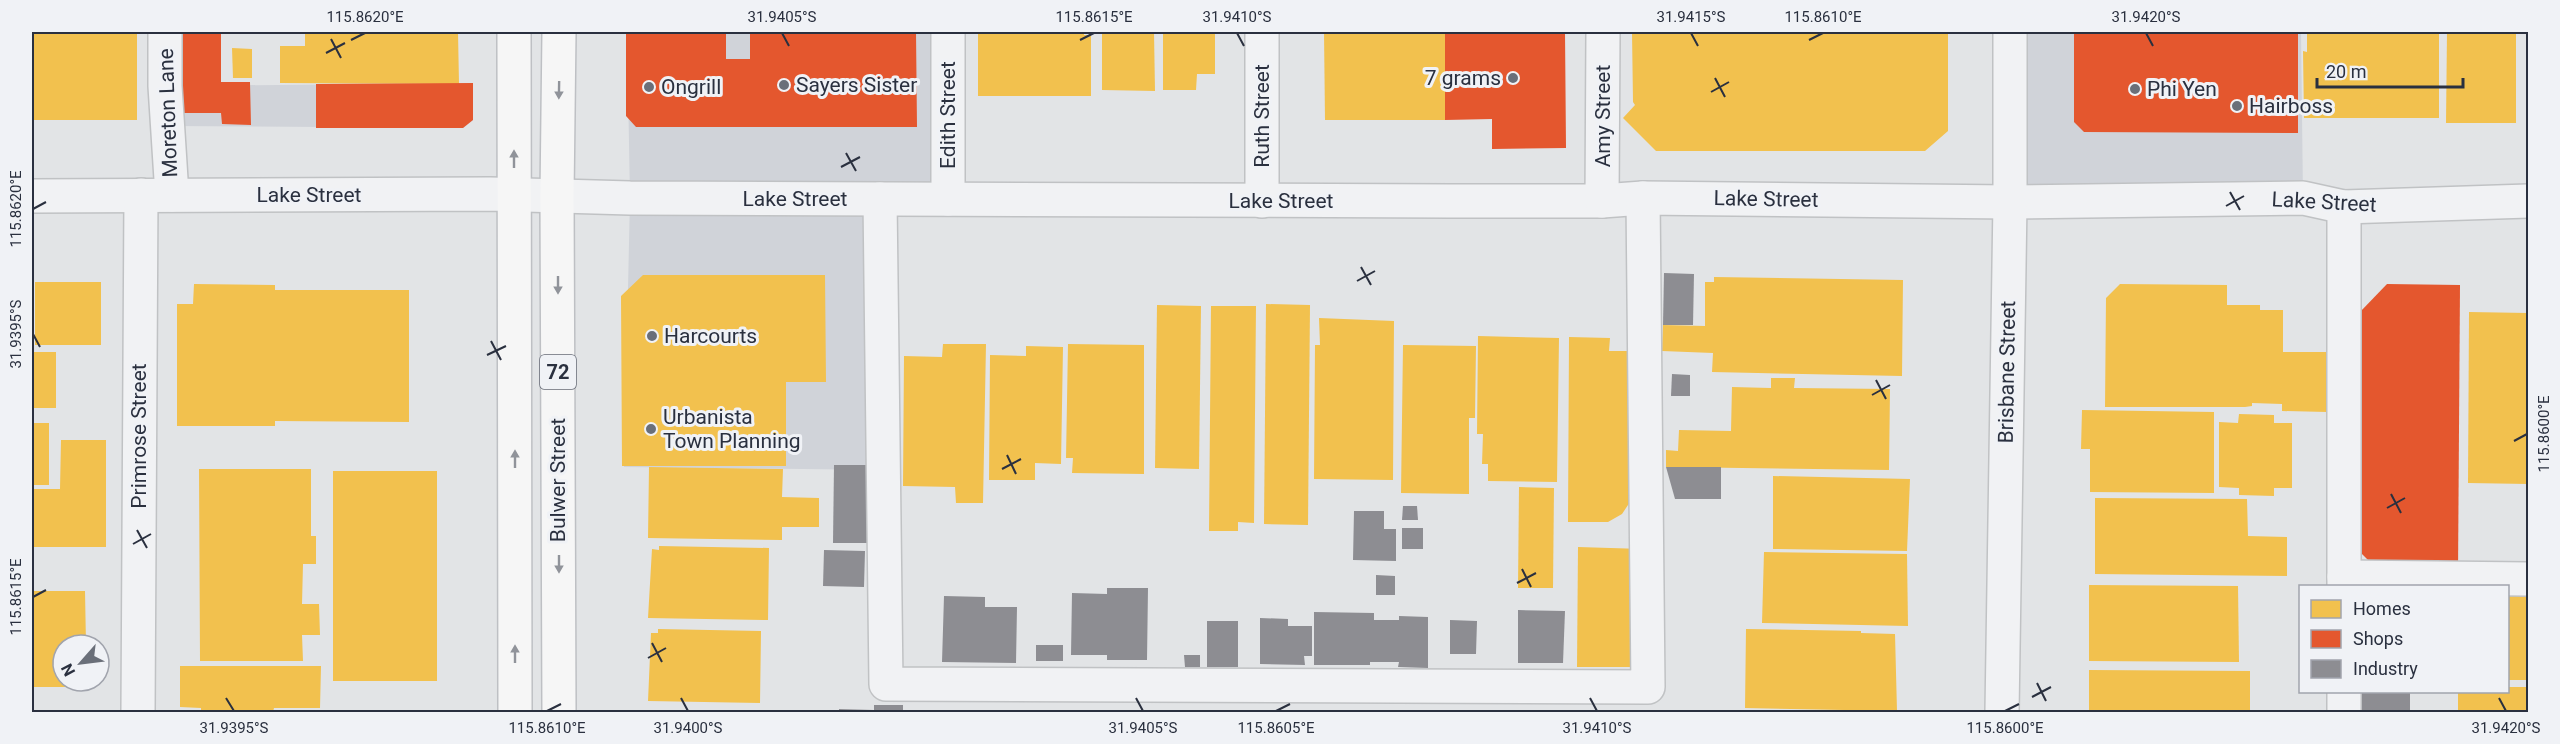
<svg xmlns="http://www.w3.org/2000/svg" width="2560" height="744" viewBox="0 0 2560 744" font-family="Roboto,sans-serif">
<style>
.built{fill:#d0d3d9}
.homes{fill:#f2c14e}
.shops{fill:#e4572e}
.industry{fill:#8d8d92}
.lines{fill:none;stroke-linecap:round;stroke-linejoin:round}
.minor-casing{stroke:#c0c2c4;stroke-width:36}
.major-casing{stroke:#bec0c4;stroke-width:36}
.minor{stroke:#f1f2f4;stroke-width:33}
.major{stroke:#f6f6f6;stroke-width:33}
.oneway{fill:#90939a}
.ticks{fill:none;stroke:#2a303f;stroke-width:2}
.poi-dot{fill:#6a6f79;stroke:#f0f2f6;stroke-width:2}
.labels{text-anchor:middle;stroke-width:6;stroke-linejoin:round;paint-order:stroke}
.shield{fill:#f0f2f6;stroke:#656a76;stroke-width:1.5}
.shield-label{font-size:20px;font-weight:bold;fill:#2a303f}
.poi-label{font-size:21px;fill:#2a303f;stroke:#f0f2f6;text-anchor:start}
.street-label{font-size:21px;fill:#2a303f;stroke:#f0f2f6}
.neatline{fill:none;stroke:#2a303f;stroke-width:2}
.ticks-label{font-size:15px;text-anchor:middle;fill:#2a303f}
</style>
<rect width="100%" height="100%" fill="#e2e4e6"/>
<!-- built -->
<g class="built">
<path d="M 627,32 L 948,32 L 948,199 L 881,199 L 883,470 L 624,467 L 630,198 Z"/>
<path d="M 2010,32 L 2301,32 L 2303,198 L 2010,202 Z"/>
<path d="M 473,83 L 473,120 L 463,128 L 168,126 L 165,86 Z"/>
</g>
<!-- homes -->
<g class="homes">
<rect x="32" y="32" width="105" height="88"/>
<path d="M 305,32 L 458,32 L 459,84 L 280,83 L 280,46 L 305,46 Z"/>
<path d="M 978,32 L 1084,32 L 1084,35 L 1091,35 L 1091,96 L 978,96 Z"/>
<path d="M 1102,32 L 1154,32 L 1155,91 L 1102,90 Z"/>
<path d="M 1163,32 L 1215,32 L 1215,74 L 1197,74 L 1196,90 L 1163,90 Z"/>
<path d="M 1324,32 L 1445,32 L 1445,120 L 1325,120 Z"/>
<path d="M 1632,32 L 1948,32 L 1948,131 L 1925,151 L 1656,151 L 1623,118 L 1635,105 L 1633,102 Z"/>
<path d="M 2307,32 L 2439,32 L 2439,118 L 2304,118 L 2303,51 L 2307,52 Z"/>
<path d="M 2447,32 L 2516,32 L 2516,123 L 2446,123 Z"/>
<path d="M 232,48 L 252,49 L 252,78 L 233,78 Z"/>
<path d="M 643,275 L 825,275 L 826,382 L 786,382 L 786,466 L 622,466 L 621,296 Z"/>
<path d="M 1714,277 L 1903,280 L 1902,376 L 1712,372 L 1713,353 L 1662,351 L 1663,325 L 1705,326 L 1705,282 L 1714,282 Z"/>
<rect x="35" y="282" width="66" height="63"/>
<path d="M 194,284 L 275,285 L 275,290 L 409,290 L 409,422 L 275,421 L 275,426 L 177,426 L 177,304 L 193,304 Z"/>
<path d="M 2120,284 L 2227,285 L 2227,305 L 2260,305 L 2260,310 L 2283,310 L 2283,352 L 2327,352 L 2327,412 L 2282,411 L 2282,404 L 2252,403 L 2252,406 L 2245,407 L 2105,407 L 2106,298 Z"/>
<path d="M 1266,304 L 1310,305 L 1308,525 L 1264,524 Z"/>
<path d="M 1157,305 L 1201,306 L 1199,469 L 1155,468 Z"/>
<path d="M 1211,306 L 1256,306 L 1254,523 L 1238,522 L 1238,531 L 1209,531 Z"/>
<path d="M 2469,312 L 2528,313 L 2528,484 L 2468,483 Z"/>
<path d="M 1319,318 L 1394,321 L 1393,480 L 1314,479 L 1315,345 L 1320,345 Z"/>
<path d="M 1478,336 L 1559,338 L 1557,482 L 1488,481 L 1488,464 L 1482,464 L 1483,434 L 1477,434 Z"/>
<path d="M 1569,337 L 1610,338 L 1609,351 L 1642,351 L 1640,487 L 1622,514 L 1608,522 L 1568,522 Z"/>
<path d="M 943,344 L 986,344 L 983,503 L 956,503 L 955,487 L 903,486 L 904,356 L 942,357 Z"/>
<path d="M 1068,344 L 1144,345 L 1144,474 L 1072,473 L 1073,458 L 1066,458 Z"/>
<path d="M 1403,345 L 1476,346 L 1475,418 L 1469,418 L 1469,494 L 1401,493 Z"/>
<path d="M 1026,346 L 1063,347 L 1061,464 L 1035,463 L 1035,480 L 989,480 L 990,355 L 1026,356 Z"/>
<rect x="32" y="352" width="24" height="56"/>
<path d="M 1771,378 L 1795,378 L 1794,388 L 1890,389 L 1889,470 L 1666,467 L 1666,450 L 1678,451 L 1679,430 L 1731,431 L 1732,387 L 1771,388 Z"/>
<path d="M 2082,410 L 2214,412 L 2214,493 L 2090,492 L 2090,449 L 2081,449 Z"/>
<path d="M 2239,414 L 2274,415 L 2274,423 L 2292,423 L 2292,488 L 2274,488 L 2274,496 L 2239,495 L 2239,488 L 2219,487 L 2219,422 L 2238,423 Z"/>
<rect x="32" y="423" width="17" height="62"/>
<path d="M 61,440 L 106,440 L 106,547 L 32,547 L 32,489 L 60,489 Z"/>
<path d="M 649,467 L 783,469 L 782,497 L 819,498 L 819,527 L 782,527 L 782,540 L 648,538 Z"/>
<path d="M 199,469 L 311,469 L 311,536 L 316,536 L 316,564 L 303,564 L 302,604 L 319,604 L 320,635 L 302,635 L 303,661 L 200,661 Z"/>
<rect x="333" y="471" width="104" height="210"/>
<path d="M 1773,476 L 1910,479 L 1907,551 L 1773,549 Z"/>
<path d="M 1519,487 L 1554,488 L 1553,588 L 1518,588 Z"/>
<path d="M 2095,498 L 2247,499 L 2248,536 L 2287,537 L 2287,576 L 2095,574 Z"/>
<path d="M 659,546 L 769,548 L 768,620 L 648,618 L 652,549 L 659,550 Z"/>
<path d="M 1578,547 L 1643,549 L 1641,667 L 1577,667 Z"/>
<path d="M 1764,552 L 1907,554 L 1908,626 L 1762,623 Z"/>
<path d="M 2089,585 L 2238,586 L 2239,662 L 2089,661 Z"/>
<path d="M 32,591 L 85,591 L 86,645 L 63,645 L 63,681 L 86,681 L 86,687 L 32,687 Z"/>
<rect x="2508" y="595" width="20" height="85"/>
<path d="M 658,629 L 761,631 L 760,703 L 648,701 L 651,633 L 658,633 Z"/>
<path d="M 1746,629 L 1861,631 L 1861,633 L 1895,634 L 1897,711 L 1745,708 Z"/>
<path d="M 180,666 L 321,666 L 320,708 L 274,708 L 273,712 L 201,712 L 201,708 L 180,707 Z"/>
<path d="M 2089,670 L 2250,671 L 2250,712 L 2089,712 Z"/>
<path d="M 2508,687 L 2528,687 L 2528,712 L 2458,712 L 2458,692 L 2508,692 Z"/>
<rect x="654" y="710" width="51" height="2"/>
</g>
<!-- shops -->
<g class="shops">
<path d="M 178,32 L 221,32 L 221,82 L 250,82 L 251,125 L 222,124 L 221,113 L 178,113 Z"/>
<path d="M 626,32 L 726,32 L 726,59 L 750,59 L 750,32 L 916,32 L 917,127 L 636,127 L 626,116 Z"/>
<path d="M 1445,32 L 1565,32 L 1566,148 L 1492,149 L 1492,119 L 1445,120 Z"/>
<path d="M 2074,32 L 2298,32 L 2298,133 L 2084,132 L 2074,122 Z"/>
<path d="M 473,83 L 473,120 L 463,128 L 316,128 L 316,84 Z"/>
<path d="M 2387,284 L 2460,285 L 2458,573 L 2380,572 L 2359,551 L 2360,312 Z"/>
</g>
<!-- industry -->
<g class="industry">
<path d="M 1664,273 L 1694,274 L 1693,325 L 1663,325 Z"/>
<path d="M 1672,374 L 1690,375 L 1690,396 L 1671,396 Z"/>
<path d="M 834,465 L 878,465 L 877,543 L 833,543 Z"/>
<path d="M 1666,467 L 1721,467 L 1721,499 L 1675,499 Z"/>
<path d="M 1403,506 L 1417,506 L 1418,520 L 1402,520 Z"/>
<path d="M 1354,511 L 1384,511 L 1384,529 L 1396,529 L 1396,561 L 1353,560 Z"/>
<rect x="1402" y="528" width="21" height="21"/>
<path d="M 824,550 L 865,551 L 864,587 L 823,586 Z"/>
<path d="M 1376,575 L 1395,576 L 1395,595 L 1376,595 Z"/>
<path d="M 1107,588 L 1148,588 L 1147,660 L 1107,660 L 1107,655 L 1071,655 L 1072,593 L 1107,594 Z"/>
<path d="M 944,596 L 985,597 L 985,607 L 1017,607 L 1016,663 L 942,662 Z"/>
<path d="M 1518,610 L 1565,611 L 1563,663 L 1518,663 Z"/>
<path d="M 1314,612 L 1374,613 L 1374,620 L 1399,620 L 1399,616 L 1428,617 L 1428,668 L 1398,667 L 1399,662 L 1370,662 L 1370,665 L 1314,665 Z"/>
<path d="M 1260,618 L 1288,619 L 1288,626 L 1312,626 L 1312,656 L 1304,656 L 1305,665 L 1260,664 Z"/>
<path d="M 1450,620 L 1477,621 L 1476,654 L 1450,654 Z"/>
<rect x="1207" y="621" width="31" height="46"/>
<rect x="1036" y="645" width="27" height="16"/>
<path d="M 1184,655 L 1200,655 L 1200,667 L 1185,667 Z"/>
<rect x="2362" y="692" width="48" height="20"/>
<path d="M 874,705 L 903,705 L 903,712 L 839,712 L 839,709 L 874,710 Z"/>
</g>
<g class="lines">
<!-- minor casing -->
<g class="minor-casing">
<g id="minor">
<path d="M 165,32 L 165,86 L 172,195"/>
<path d="M 1262,32 L 1262,201"/>
<path d="M 32,196 L 490,194 L 630,198 L 1451,201 L 1602,201 L 1643,198 L 2010,202 L 2303,198 L 2344,207 L 2528,201"/>
<path d="M 880,199 L 886,684 L 1648,687 L 1643,198"/>
<path d="M 948,199 L 948,32"/>
<path d="M 1602,201 L 1603,32"/>
<path d="M 2344,577 L 2528,579"/>
<path d="M 2344,586 L 2344,207"/>
<path d="M 138,712 L 141,195"/>
<path d="M 2002,712 L 2010,202 L 2010,32"/>
<path d="M 2344,712 L 2344,692"/>
</g>
</g>
<!-- major casing -->
<g class="major-casing">
<g id="major">
<path d="M 514,32 L 515,712"/>
<path d="M 559,712 L 557,195 L 559,32"/>
</g>
</g>
<!-- minor -->
<use href="#minor" class="minor"/>
<!-- major -->
<use href="#major" class="major"/>
</g>
<!-- one-way arrows -->
<defs><path id="oneway-solid" d="M-6-.8H1V-3.2L6.5 0L1 3.2V.8H-6Z" transform="scale(1.5)"/></defs>
<g class="oneway">
<use href="#oneway-solid" transform="translate(559 90) rotate(91)"/>
<use href="#oneway-solid" transform="translate(514 159) rotate(-90)"/>
<use href="#oneway-solid" transform="translate(558 285) rotate(90)"/>
<use href="#oneway-solid" transform="translate(515 459) rotate(-90)"/>
<use href="#oneway-solid" transform="translate(559 564) rotate(90)"/>
<use href="#oneway-solid" transform="translate(515 654) rotate(-90)"/>
</g>
<!-- ticks -->
<path class="ticks" d="M 782,33 L 789,46M 1237,33 L 1244,46M 1691,33 L 1698,46M 2146,33 L 2153,46M 331,39 L 341,58M 351,40 L 365,33M 1080,40 L 1094,33M 1809,40 L 1823,33M 326,53 L 345,43M 1715,78 L 1725,97M 1711,92 L 1729,82M 846,153 L 856,171M 841,167 L 860,157M 2230,192 L 2240,210M 2226,206 L 2244,196M 33,209 L 46,202M 1361,267 L 1371,285M 1357,281 L 1375,271M 33,334 L 40,347M 491,341 L 501,360M 487,355 L 506,346M 1876,380 L 1886,399M 1872,395 L 1890,385M 2514,441 L 2527,434M 1007,455 L 1016,474M 1002,469 L 1021,459M 2391,494 L 2401,513M 2387,508 L 2405,498M 137,530 L 147,548M 133,544 L 151,534M 1522,569 L 1531,587M 1517,583 L 1536,573M 33,597 L 46,590M 652,643 L 662,662M 648,658 L 666,648M 2037,683 L 2046,701M 2032,697 L 2051,687M 226,698 L 234,711M 681,698 L 688,711M 1136,698 L 1143,711M 1590,698 L 1597,711M 2499,698 L 2506,711M 547,711 L 561,704M 1276,711 L 1290,704M 2005,711 L 2019,704"/>
<!-- markers -->
<g class="poi-dot">
<circle cx="1513" cy="78" r="6"/>
<circle cx="784" cy="85" r="6"/>
<circle cx="649" cy="87" r="6"/>
<circle cx="2135" cy="89" r="6"/>
<circle cx="2237" cy="106" r="6"/>
<circle cx="652" cy="336" r="6"/>
<circle cx="651" cy="429" r="6"/>
</g>
<g class="labels">
<!-- shield labels -->
<rect class="shield" x="540" y="355" width="36" height="34" rx="4.5"/>
<g class="shield-label">
<text x="558" y="379">72</text>
</g>
<!-- poi labels -->
<g class="poi-label">
<text x="1501" y="85" text-anchor="end">7 grams</text>
<text x="796" y="92">Sayers Sister</text>
<text x="661" y="94">Ongrill</text>
<text x="2147" y="96">Phi Yen</text>
<text x="2249" y="113">Hairboss</text>
<text x="664" y="343">Harcourts</text>
<text x="663" y="424">Urbanista<tspan x="663" dy="24">Town Planning</tspan></text>
</g>
<!-- street labels -->
<g class="street-label">
<text transform="translate(168 113) rotate(-92)" y="7">Moreton Lane</text>
<text transform="translate(948 115) rotate(-90)" y="7">Edith Street</text>
<text transform="translate(1262 116) rotate(-90)" y="7">Ruth Street</text>
<text transform="translate(1603 116) rotate(-90)" y="7">Amy Street</text>
<text x="309" y="202">Lake Street</text>
<text x="795" y="206">Lake Street</text>
<text transform="translate(1766 199) rotate(1)" y="7">Lake Street</text>
<text x="1281" y="208">Lake Street</text>
<text transform="translate(2324 202) rotate(3)" y="7">Lake Street</text>
<text transform="translate(2007 372) rotate(-89)" y="7">Brisbane Street</text>
<text transform="translate(139 436) rotate(-90)" y="7">Primrose Street</text>
<text transform="translate(558 480) rotate(-90)" y="7">Bulwer Street</text>
</g>
</g>
<!-- border -->
<rect width="2560" height="744" fill="none" stroke="#f0f2f6" stroke-width="66"/>
<!-- legend -->
<rect x="2299" y="585" width="210" height="108" fill="#f0f2f6" stroke="#a1a4ad" stroke-width="1.5"/>
<rect x="2311" y="600" width="30" height="18" fill="#f2c14e" stroke="#a1a4ad" stroke-width="1.5"/>
<text x="2353" y="615" font-size="18" fill="#2a303f">Homes</text>
<rect x="2311" y="630" width="30" height="18" fill="#e4572e" stroke="#a1a4ad" stroke-width="1.5"/>
<text x="2353" y="645" font-size="18" fill="#2a303f">Shops</text>
<rect x="2311" y="660" width="30" height="18" fill="#8d8d92" stroke="#a1a4ad" stroke-width="1.5"/>
<text x="2353" y="675" font-size="18" fill="#2a303f">Industry</text>
<!-- north arrow -->
<g transform="translate(81 663) rotate(242)"><circle r="28" fill="#f0f2f6" stroke="#a1a4ad" stroke-width="1.5"/>
<path d="M0-4.5L10 22L0 15L-10 22Z" fill="#6a6f79"/>
<text y="-9" font-size="16" font-weight="bold" text-anchor="middle" fill="#2a303f">N</text>
</g>
<!-- scale -->
<path d="M2317 78v9h146v-9" fill="none" stroke="#2a303f" stroke-width="3"/>
<text x="2326" y="78" font-size="18" fill="#2a303f" stroke="#f0f2f6" stroke-width="4.5" paint-order="stroke">20 m</text>
<rect x="33" y="33" width="2494" height="678" class="neatline"/>
<g class="ticks-label">
<text x="365" y="22">115.8620°E</text>
<text x="782" y="22">31.9405°S</text>
<text x="1094" y="22">115.8615°E</text>
<text x="1237" y="22">31.9410°S</text>
<text x="1691" y="22">31.9415°S</text>
<text x="1823" y="22">115.8610°E</text>
<text x="2146" y="22">31.9420°S</text>
<text transform="translate(16 209) rotate(-90)" y="5">115.8620°E</text>
<text transform="translate(16 334) rotate(-90)" y="5">31.9395°S</text>
<text transform="translate(2544 434) rotate(-90)" y="5">115.8600°E</text>
<text transform="translate(16 597) rotate(-90)" y="5">115.8615°E</text>
<text x="234" y="733">31.9395°S</text>
<text x="547" y="733">115.8610°E</text>
<text x="688" y="733">31.9400°S</text>
<text x="1143" y="733">31.9405°S</text>
<text x="1276" y="733">115.8605°E</text>
<text x="1597" y="733">31.9410°S</text>
<text x="2005" y="733">115.8600°E</text>
<text x="2506" y="733">31.9420°S</text>
</g>
</svg>
